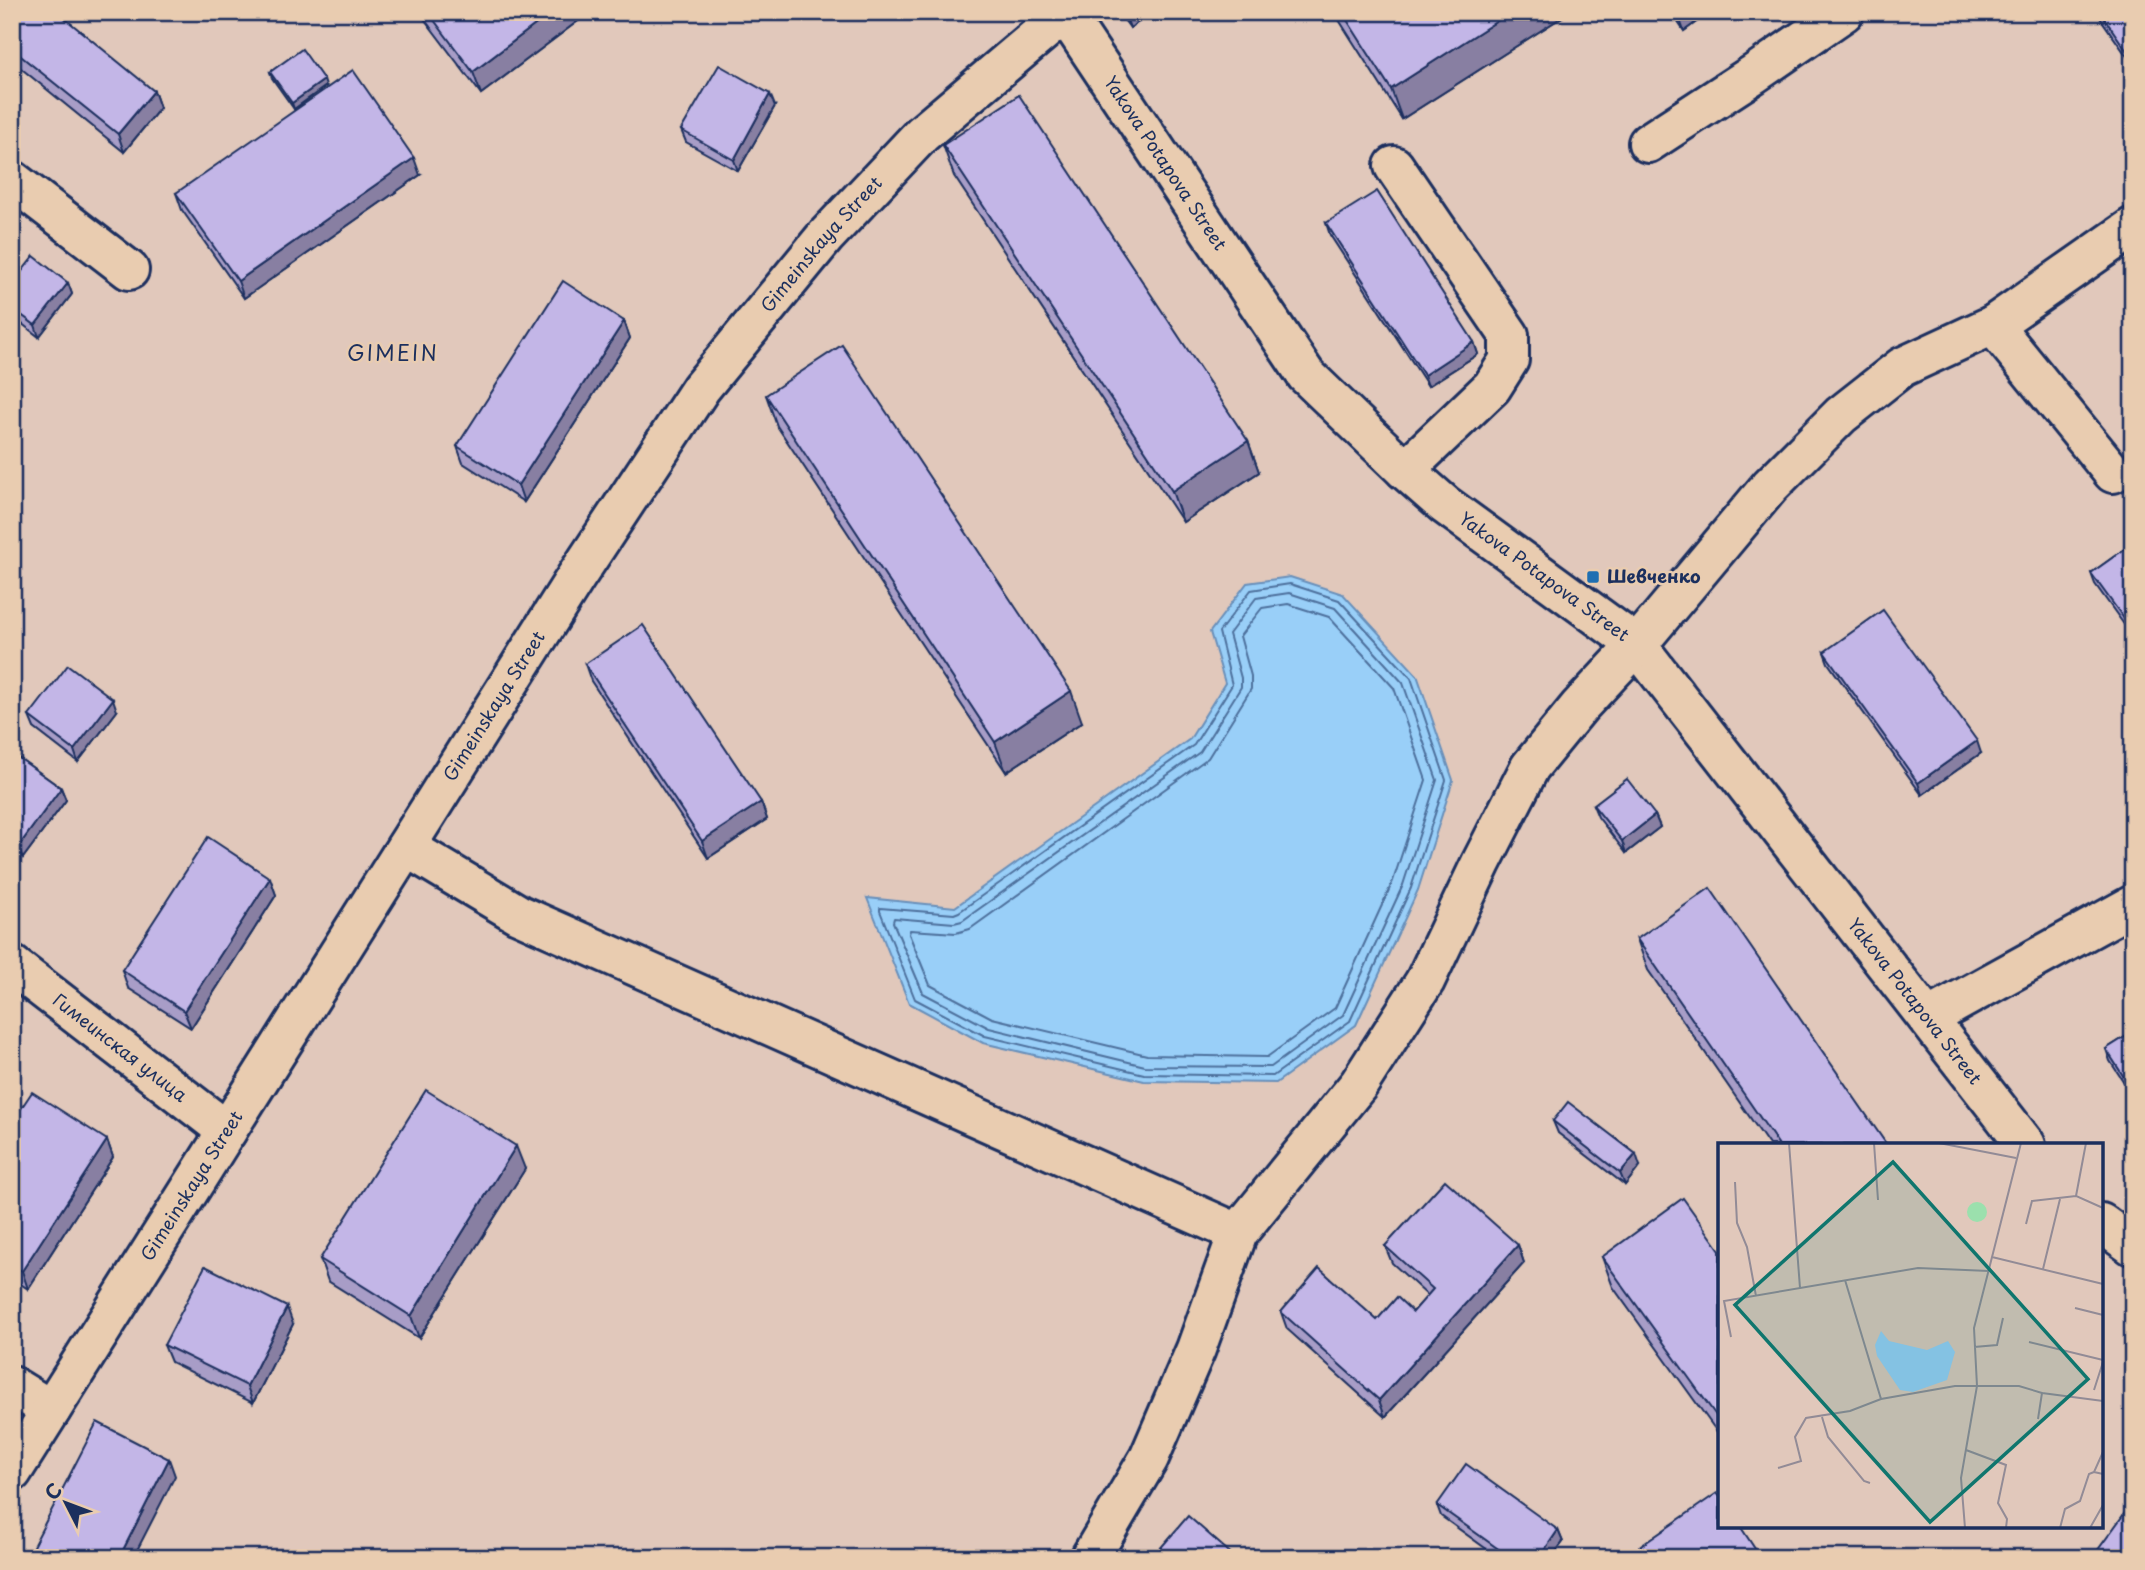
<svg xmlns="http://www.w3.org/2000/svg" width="2145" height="1570" viewBox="0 0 2145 1570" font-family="'Playpen Sans',sans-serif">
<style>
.water{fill:#99cff8;stroke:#678fba;stroke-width:2}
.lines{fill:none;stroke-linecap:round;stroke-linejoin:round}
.shore{stroke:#4d6f9c;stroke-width:2}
.minor-casing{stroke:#1b2f5e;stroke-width:44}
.minor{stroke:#e9ccb0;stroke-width:38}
.wall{fill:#a89dc7;stroke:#1b2f5e;stroke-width:2}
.shaded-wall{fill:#887fa2;stroke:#1b2f5e;stroke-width:2}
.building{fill:#c3b6e7;stroke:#1b2f5e;stroke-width:2}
.poi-dot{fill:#1f6fb2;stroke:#e9ccb0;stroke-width:2.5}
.labels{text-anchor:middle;stroke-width:5;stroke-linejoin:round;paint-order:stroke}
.street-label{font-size:18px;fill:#1b2f5e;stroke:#e9ccb0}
.poi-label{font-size:18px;font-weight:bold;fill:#1b2f5e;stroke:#e9ccb0;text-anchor:start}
.quarter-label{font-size:21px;letter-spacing:2px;fill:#1b2f5e;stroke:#e9ccb0}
.inset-road{fill:none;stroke:#928b96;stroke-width:2}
.view{fill:#0f766e;fill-opacity:0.15;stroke:#0f766e;stroke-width:3.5}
.inset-edge{fill:none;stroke:#1b2f5e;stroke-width:3.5}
</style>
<rect width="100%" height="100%" fill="#e1c8bb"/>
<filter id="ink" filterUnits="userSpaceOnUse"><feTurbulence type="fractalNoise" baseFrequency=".0143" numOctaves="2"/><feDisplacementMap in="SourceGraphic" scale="14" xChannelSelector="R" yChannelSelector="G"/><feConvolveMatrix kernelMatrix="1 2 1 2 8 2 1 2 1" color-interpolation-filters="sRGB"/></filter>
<g filter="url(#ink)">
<!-- water -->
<path class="water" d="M 1290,577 L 1343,594 L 1417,675 L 1453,780 L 1418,890 L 1356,1025 L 1276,1083 L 1144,1081 L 983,1043 L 909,1003 L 867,898 L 955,907 L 1190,739 L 1225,683 L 1210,632 L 1247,583 Z"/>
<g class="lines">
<!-- shore -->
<g class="shore">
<path d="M 1290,584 L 1339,600 L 1411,678 L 1446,780 L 1411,888 L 1350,1021 L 1273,1076 L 1144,1074 L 985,1036 L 915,999 L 880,911 L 880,908 L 954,914 L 959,912 L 1194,745 L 1232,685 L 1219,632 L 1251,590 Z"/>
<path d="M 1289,593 L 1335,608 L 1403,683 L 1437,780 L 1403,885 L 1343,1015 L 1271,1067 L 1145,1066 L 989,1028 L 923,993 L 893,922 L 894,918 L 954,923 L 962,921 L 1200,752 L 1241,687 L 1241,678 L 1229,634 L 1256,598 Z"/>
<path d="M 1288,604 L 1329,617 L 1394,688 L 1426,780 L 1393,881 L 1335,1008 L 1267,1057 L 1147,1055 L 992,1018 L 930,985 L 909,934 L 910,930 L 956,933 L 970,929 L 1208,758 L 1251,689 L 1251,676 L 1240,636 L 1262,608 Z"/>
</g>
<!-- minor casing -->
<g class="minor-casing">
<g id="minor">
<path id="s1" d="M 1064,12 L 1306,375 L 1405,470 L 1445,505 L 1637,645 L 2026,1145"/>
<path d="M 1648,143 L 1754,74 L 1844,12"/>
<path d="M 1394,166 L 1509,335 L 1509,360 L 1492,387 L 1405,470"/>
<path d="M 12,180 L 129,270"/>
<path d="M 1993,325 L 2133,227"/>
<path d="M 406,847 L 518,914 L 1238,1233"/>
<path id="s2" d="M 12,965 L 227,1131"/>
<path d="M 1928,1018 L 2133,905"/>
<path d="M 2101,1223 L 2133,1246"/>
<path d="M 12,1386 L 51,1410"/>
<path id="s3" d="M 12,1472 L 576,577 L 701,388 L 825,237 L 922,134 L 1064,14"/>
<path d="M 1090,1558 L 1149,1458 L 1196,1349 L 1238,1233 L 1359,1084 L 1425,981 L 1481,863 L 1530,767 L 1579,707 L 1637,645 L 1770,486 L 1841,415 L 1902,367 L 1993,325 L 2113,473"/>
</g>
</g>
<!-- minor -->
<use href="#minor" class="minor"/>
</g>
<!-- wall -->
<g class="wall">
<path d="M 12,12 L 154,91 L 160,108 L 124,152 L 12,61 Z"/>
<path d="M 419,12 L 590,12 L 481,94 Z"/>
<path d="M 1118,12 L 1153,12 L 1130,28 Z"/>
<path d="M 1334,12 L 1570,12 L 1402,119 Z"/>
<path d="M 1671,12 L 1710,12 L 1684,31 Z"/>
<path d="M 2096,12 L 2133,12 L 2133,65 Z"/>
<path d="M 270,72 L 326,86 L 294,109 L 272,78 Z"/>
<path d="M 775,106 L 738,171 L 686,142 L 681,130 Z"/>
<path d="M 943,145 L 1248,441 L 1259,472 L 1183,522 L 954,176 Z"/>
<path d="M 420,175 L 244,298 L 182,210 L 176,193 Z"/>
<path d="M 1326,223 L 1474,342 L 1478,354 L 1428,386 L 1330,235 Z"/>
<path d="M 68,283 L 72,294 L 39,337 L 12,316 L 12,284 Z"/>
<path d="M 624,321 L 630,338 L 524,502 L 463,463 L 457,446 Z"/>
<path d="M 766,395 L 1082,722 L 1006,772 L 777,426 Z"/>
<path d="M 2133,543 L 2133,637 L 2095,584 L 2091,573 Z"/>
<path d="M 1824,652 L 1981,753 L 1922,795 L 1828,663 Z"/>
<path d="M 585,664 L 761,802 L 767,819 L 708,858 L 591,681 Z"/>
<path d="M 117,711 L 78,762 L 34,728 L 29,716 Z"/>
<path d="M 12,753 L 61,788 L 66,800 L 23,858 L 12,851 Z"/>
<path d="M 1593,805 L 1655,815 L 1660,827 L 1626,853 L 1598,817 Z"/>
<path d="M 270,878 L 276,895 L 191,1028 L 128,988 L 122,970 Z"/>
<path d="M 1637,939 L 1887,1145 L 1769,1145 L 1648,970 Z"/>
<path d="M 2133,1032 L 2133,1096 L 2110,1061 L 2106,1049 Z"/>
<path d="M 1553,1121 L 1640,1166 L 1625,1185 L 1558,1133 Z"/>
<path d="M 12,1122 L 107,1140 L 113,1157 L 28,1289 L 12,1278 Z"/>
<path d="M 525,1169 L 419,1338 L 328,1281 L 320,1259 Z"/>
<path d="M 1518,1245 L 1524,1263 L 1385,1417 L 1287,1329 L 1281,1312 L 1377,1320 L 1413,1312 L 1428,1296 L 1392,1263 L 1385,1246 Z"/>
<path d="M 1720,1250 L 1720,1436 L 1613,1287 L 1602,1257 Z"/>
<path d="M 293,1324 L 253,1403 L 171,1362 L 164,1345 Z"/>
<path d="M 1437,1505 L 1558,1530 L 1563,1542 L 1551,1558 L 1499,1558 L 1441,1516 Z"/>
</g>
<!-- shaded-wall -->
<g class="shaded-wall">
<path d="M 552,12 L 590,12 L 481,94 L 473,72 Z"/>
<path d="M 1124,12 L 1153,12 L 1130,28 Z"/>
<path d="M 1511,12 L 1570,12 L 1402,119 L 1391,89 Z"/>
<path d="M 1677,12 L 1710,12 L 1684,31 Z"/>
<path d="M 324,80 L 326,86 L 294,109 L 292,103 Z"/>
<path d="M 154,91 L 160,108 L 124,152 L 118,134 Z"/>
<path d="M 770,94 L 775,106 L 738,171 L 734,160 Z"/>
<path d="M 414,158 L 420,175 L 244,298 L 238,281 Z"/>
<path d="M 68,283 L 72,294 L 39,337 L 35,325 Z"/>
<path d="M 624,321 L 630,338 L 524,502 L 518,485 Z"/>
<path d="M 1474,342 L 1478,354 L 1428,386 L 1424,375 Z"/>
<path d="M 1248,441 L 1259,472 L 1183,522 L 1172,491 Z"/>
<path d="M 1071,691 L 1082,722 L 1006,772 L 995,742 Z"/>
<path d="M 113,699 L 117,711 L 78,762 L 74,750 Z"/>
<path d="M 1977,741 L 1981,753 L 1922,795 L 1918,783 Z"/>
<path d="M 61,788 L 66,800 L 23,858 L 18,847 Z"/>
<path d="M 761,802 L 767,819 L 708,858 L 702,841 Z"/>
<path d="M 1655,815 L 1660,827 L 1626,853 L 1622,841 Z"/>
<path d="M 270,878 L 276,895 L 191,1028 L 184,1011 Z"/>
<path d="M 107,1140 L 113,1157 L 28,1289 L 22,1271 Z"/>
<path d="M 516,1146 L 525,1169 L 419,1338 L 411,1316 Z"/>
<path d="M 1636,1154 L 1640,1166 L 1625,1185 L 1620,1173 Z"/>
<path d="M 1518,1245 L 1524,1263 L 1385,1417 L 1379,1400 Z"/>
<path d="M 287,1307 L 293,1324 L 253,1403 L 247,1386 Z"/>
<path d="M 169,1459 L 175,1476 L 133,1558 L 119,1558 Z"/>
<path d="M 1558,1530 L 1563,1542 L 1551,1558 L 1539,1558 Z"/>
</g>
<!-- building -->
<g class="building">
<path d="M 12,12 L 57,12 L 154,91 L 118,134 L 12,49 Z"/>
<path d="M 428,12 L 552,12 L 473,72 Z"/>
<path d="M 1342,12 L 1511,12 L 1391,89 Z"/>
<path d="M 2100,12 L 2133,12 L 2133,60 Z"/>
<path d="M 302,49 L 324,80 L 292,103 L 270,72 Z"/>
<path d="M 719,65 L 770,94 L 734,160 L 681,130 Z"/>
<path d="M 353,70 L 414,158 L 238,281 L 176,193 Z"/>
<path d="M 1019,95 L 1248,441 L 1172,491 L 943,145 Z"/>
<path d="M 1377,191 L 1474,342 L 1424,375 L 1326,223 Z"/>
<path d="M 34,256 L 68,283 L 35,325 L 12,308 L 12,284 Z"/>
<path d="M 563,281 L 624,321 L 518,485 L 457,446 Z"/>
<path d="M 842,345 L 1071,691 L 995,742 L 766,395 Z"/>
<path d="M 2133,543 L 2133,631 L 2091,573 Z"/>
<path d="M 1883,610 L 1977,741 L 1918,783 L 1824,652 Z"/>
<path d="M 643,625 L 761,802 L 702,841 L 585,664 Z"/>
<path d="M 68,665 L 113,699 L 74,750 L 29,716 Z"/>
<path d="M 12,753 L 61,788 L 18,847 L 12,842 Z"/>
<path d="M 1627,779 L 1655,815 L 1622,841 L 1593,805 Z"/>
<path d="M 208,837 L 270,878 L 184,1011 L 122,970 Z"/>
<path d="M 1710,888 L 1887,1145 L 1779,1145 L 1637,939 Z"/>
<path d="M 2133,1032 L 2133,1091 L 2106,1049 Z"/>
<path d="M 426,1090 L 516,1146 L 411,1316 L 320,1259 Z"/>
<path d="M 32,1092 L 107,1140 L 22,1271 L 12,1265 L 12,1122 Z"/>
<path d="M 1568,1102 L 1636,1154 L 1620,1173 L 1553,1121 Z"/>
<path d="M 1445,1180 L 1518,1245 L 1379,1400 L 1281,1312 L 1319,1268 L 1377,1320 L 1397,1297 L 1413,1312 L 1433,1289 L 1385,1246 Z"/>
<path d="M 1683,1198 L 1720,1250 L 1720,1421 L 1602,1257 Z"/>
<path d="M 205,1266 L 287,1307 L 247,1386 L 164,1345 Z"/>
<path d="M 97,1422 L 169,1459 L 119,1558 L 27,1558 Z"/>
<path d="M 1466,1464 L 1558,1530 L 1539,1558 L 1511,1558 L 1437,1505 Z"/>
<path d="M 1717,1493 L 1720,1497 L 1720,1526 L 1740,1526 L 1761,1558 L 1625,1558 L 1625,1557 Z"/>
<path d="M 2132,1503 L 2133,1504 L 2133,1558 L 2092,1558 Z"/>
<path d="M 1188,1516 L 1236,1558 L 1152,1558 Z"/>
</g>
</g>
<!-- markers -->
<rect class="poi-dot" x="1586" y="570" width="14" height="14" rx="3.5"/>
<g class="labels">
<!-- street labels -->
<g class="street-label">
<text dy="6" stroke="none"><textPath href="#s1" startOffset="182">Yakova Potapova Street</textPath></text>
<text dy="6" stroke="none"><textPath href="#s3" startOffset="1472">Gimeinskaya Street</textPath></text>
<text dy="6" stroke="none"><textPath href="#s1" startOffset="749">Yakova Potapova Street</textPath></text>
<text dy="6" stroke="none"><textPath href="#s3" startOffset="905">Gimeinskaya Street</textPath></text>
<text dy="6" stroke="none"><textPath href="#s1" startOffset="1316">Yakova Potapova Street</textPath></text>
<text dy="6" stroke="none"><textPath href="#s2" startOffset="136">Гимеинская улица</textPath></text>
<text dy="6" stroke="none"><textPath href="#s3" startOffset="338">Gimeinskaya Street</textPath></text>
</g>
<!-- poi labels -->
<g class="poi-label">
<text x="1607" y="583">Шевченко</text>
</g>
<!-- quarter labels -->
<g class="quarter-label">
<text x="393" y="361">GIMEIN</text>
</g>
</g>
<!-- overview -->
<g transform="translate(1718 1143)">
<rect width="385" height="385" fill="#e1c8bb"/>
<path d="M249 69a10 10 0 1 1 20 0a10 10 0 1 1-20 0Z" fill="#9be0ad"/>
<path d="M 163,188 L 171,198 L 209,207 L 230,198 L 237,209 L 229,237 L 195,249 L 182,247 L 159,213 L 157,202 Z" fill="#99cff8"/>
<path class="inset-road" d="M 71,0 L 82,145M 156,0 L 160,57M 221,0 L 298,15M 368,0 L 358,53 L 385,65M 17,39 L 19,80 L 29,104 L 38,153M 308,81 L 314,58 L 358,53M 274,114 L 385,141M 325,126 L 342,56M 127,137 L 163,256M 357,165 L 385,172M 13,194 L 6,158 L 200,125 L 271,128M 311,199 L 385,217M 256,204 L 279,202 L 285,175M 376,247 L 385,219M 324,250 L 385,258M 104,274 L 110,294 L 146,338 L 152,340M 248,307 L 288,322 L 280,360 L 289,376 L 288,385M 385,309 L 376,329 L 385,331M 60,325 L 83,318 L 77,294 L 88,275 L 132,268 L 163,256 L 237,243 L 301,243 L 324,250 L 320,276M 247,385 L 243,335 L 259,243 L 256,185 L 303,0M 342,385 L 347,366 L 362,358 L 371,331 L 376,329M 372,385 L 385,362"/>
<path class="view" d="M 175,19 L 370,236 L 212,379 L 17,162 Z"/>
<rect width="385" height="385" class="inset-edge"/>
</g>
<!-- margin -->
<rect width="2145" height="1570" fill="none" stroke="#e9ccb0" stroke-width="42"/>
<rect x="21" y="21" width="2103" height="1528" fill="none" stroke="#1b2f5e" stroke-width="2.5" filter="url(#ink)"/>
<!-- north arrow -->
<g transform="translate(66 1503) rotate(312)" stroke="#e9ccb0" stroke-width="5" paint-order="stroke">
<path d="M0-5L12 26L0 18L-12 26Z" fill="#1b2f5e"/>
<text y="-10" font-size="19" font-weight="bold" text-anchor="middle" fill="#1b2f5e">С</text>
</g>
</svg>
